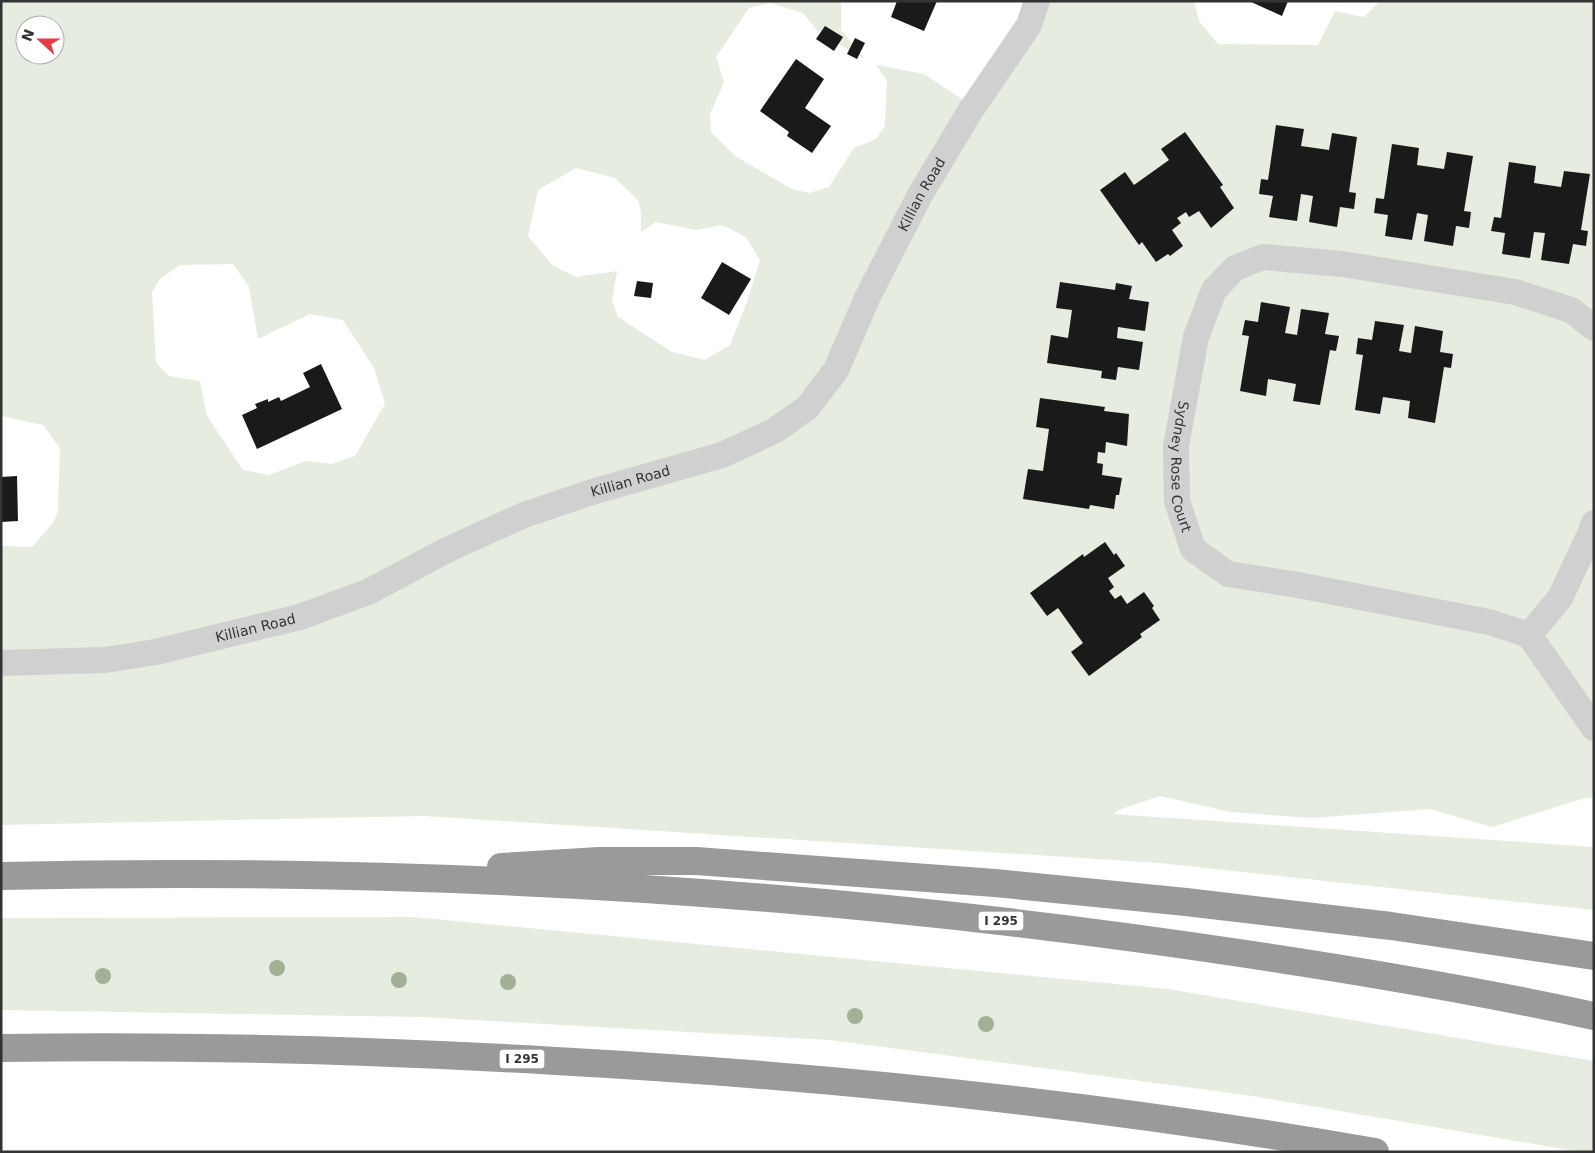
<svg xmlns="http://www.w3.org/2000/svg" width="1595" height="1153" viewBox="0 0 1595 1153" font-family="'DejaVu Sans',sans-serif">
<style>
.green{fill:#e6ecdf;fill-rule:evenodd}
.building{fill:#1a1a1a}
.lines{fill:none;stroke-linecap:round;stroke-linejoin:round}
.street{stroke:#d0d0d0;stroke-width:26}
.highway{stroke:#9a9a9a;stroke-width:28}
.tree{fill:#a2b095}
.labels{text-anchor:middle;stroke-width:5;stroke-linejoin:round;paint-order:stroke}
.shield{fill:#fff;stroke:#707070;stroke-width:1}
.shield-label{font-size:12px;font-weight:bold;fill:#333}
.street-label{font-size:14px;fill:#333;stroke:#fff}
</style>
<rect width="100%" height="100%" fill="#fff"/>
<!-- green -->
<g class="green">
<path d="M 1,1 L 841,1 L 841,30 L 865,59 L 819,33 L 803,13 L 770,3 L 749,8 L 716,57 L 724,82 L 710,114 L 711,132 L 735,156 L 792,189 L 809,193 L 829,187 L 854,148 L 876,139 L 885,126 L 887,81 L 876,65 L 924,74 L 968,103 L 1032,1 L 1194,1 L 1199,21 L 1218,44 L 1318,45 L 1335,11 L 1364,17 L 1380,1 L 1594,1 L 1594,797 L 1585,798 L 1492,827 L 1430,809 L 1312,818 L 1231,812 L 1160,796 L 1121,809 L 1113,814 L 1594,847 L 1594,910 L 1160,863 L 424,816 L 1,825 L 1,546 L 32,547 L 52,524 L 58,512 L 60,448 L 43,425 L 1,416 ZM 25,25 L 55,25 L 55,55 L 25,55 ZM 576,168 L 615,178 L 638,200 L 641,212 L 641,232 L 656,222 L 696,230 L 722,225 L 746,237 L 760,260 L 747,302 L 730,345 L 705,360 L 672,352 L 618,317 L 612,300 L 617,271 L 576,277 L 552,265 L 528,236 L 538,190 ZM 233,264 L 249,287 L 258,339 L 310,314 L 343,320 L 374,368 L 385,404 L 355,456 L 332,464 L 306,461 L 269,475 L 243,470 L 207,416 L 200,381 L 169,376 L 156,363 L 152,292 L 160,279 L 180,265 Z"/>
<path d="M 413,917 L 1168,989 L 1594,1061 L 1594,1152 L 1581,1152 L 1246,1095 L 830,1040 L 420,1017 L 1,1010 L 1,918 Z"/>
</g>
<!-- building -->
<g class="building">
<path d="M 897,1 L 937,1 L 924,31 L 891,17 Z"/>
<path d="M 1249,1 L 1288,1 L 1282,16 Z"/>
<path d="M 825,26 L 843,37 L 834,51 L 816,39 Z"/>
<path d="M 855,38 L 865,43 L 857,59 L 847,54 Z"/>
<path d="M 796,59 L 824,79 L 805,108 L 831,126 L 812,153 L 787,136 L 789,132 L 760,111 Z"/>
<path d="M 1276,125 L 1304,129 L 1301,146 L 1329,150 L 1332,133 L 1357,137 L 1349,192 L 1356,193 L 1354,209 L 1340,207 L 1337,227 L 1309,222 L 1313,196 L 1301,194 L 1297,221 L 1269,217 L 1273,196 L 1259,194 L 1261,179 L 1268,180 Z"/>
<path d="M 1185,132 L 1223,185 L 1220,187 L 1234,208 L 1211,228 L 1199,211 L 1189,217 L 1186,212 L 1177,218 L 1181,223 L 1172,230 L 1183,246 L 1170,256 L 1168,254 L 1156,262 L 1142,242 L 1139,245 L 1100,190 L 1125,172 L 1134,185 L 1169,160 L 1161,149 Z"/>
<path d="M 1392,144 L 1419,148 L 1417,165 L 1444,169 L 1447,152 L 1473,156 L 1464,211 L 1471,212 L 1469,228 L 1456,226 L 1453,246 L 1424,241 L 1428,215 L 1417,213 L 1412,240 L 1385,236 L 1388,215 L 1374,213 L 1376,198 L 1384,199 Z"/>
<path d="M 1509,162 L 1536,166 L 1534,183 L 1561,187 L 1564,171 L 1590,174 L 1581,230 L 1588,231 L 1586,246 L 1573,244 L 1569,264 L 1541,260 L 1545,233 L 1534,232 L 1530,258 L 1502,254 L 1505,233 L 1491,231 L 1494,217 L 1501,218 Z"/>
<path d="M 722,262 L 751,279 L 729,315 L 701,298 Z"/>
<path d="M 637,281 L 653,283 L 651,298 L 634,296 Z"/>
<path d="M 1060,282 L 1115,290 L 1116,283 L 1132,286 L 1129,299 L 1149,302 L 1145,331 L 1118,327 L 1117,338 L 1143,342 L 1139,370 L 1118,367 L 1116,380 L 1101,378 L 1102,371 L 1047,363 L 1051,335 L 1068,338 L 1072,310 L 1056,308 Z"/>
<path d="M 1261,302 L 1290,307 L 1285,333 L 1297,335 L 1301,309 L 1329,313 L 1325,334 L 1339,336 L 1336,351 L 1330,350 L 1320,405 L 1293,401 L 1296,384 L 1268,379 L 1266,396 L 1240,391 L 1249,336 L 1242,335 L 1245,320 L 1258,322 Z"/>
<path d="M 1375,321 L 1404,325 L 1399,351 L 1411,353 L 1415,326 L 1443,331 L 1440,352 L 1453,354 L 1451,368 L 1444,367 L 1435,423 L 1408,418 L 1410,401 L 1383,397 L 1380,414 L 1355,410 L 1363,355 L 1356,354 L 1358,338 L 1372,340 Z"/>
<path d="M 321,364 L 342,409 L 257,449 L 242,415 L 257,408 L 255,404 L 268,399 L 268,402 L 279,397 L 281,401 L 310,387 L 303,373 Z"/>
<path d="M 1040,398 L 1105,407 L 1104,411 L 1129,414 L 1127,446 L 1106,442 L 1105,453 L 1098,452 L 1097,463 L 1103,464 L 1102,475 L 1122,478 L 1119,495 L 1116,495 L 1114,509 L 1090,505 L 1089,509 L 1023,499 L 1028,469 L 1043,471 L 1049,429 L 1036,427 Z"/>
<path d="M 17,476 L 18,521 L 1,522 L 1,477 Z"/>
<path d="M 1105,542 L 1114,555 L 1116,553 L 1125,566 L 1108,578 L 1114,587 L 1109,591 L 1115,599 L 1121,595 L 1127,604 L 1144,592 L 1154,606 L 1152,608 L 1160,620 L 1140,634 L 1142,637 L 1089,676 L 1071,652 L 1083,643 L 1058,608 L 1047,616 L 1030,593 L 1083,554 L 1084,557 Z"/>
</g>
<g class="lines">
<!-- street -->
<g class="street">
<path id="s1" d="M 1594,328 L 1571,310 L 1515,292 L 1342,264 L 1263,257 L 1235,268 L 1214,290 L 1196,337 L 1176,446 L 1177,501 L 1193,549 L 1228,574 L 1298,585 L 1489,622 L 1529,635 L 1594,728"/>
<path d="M 1529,635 L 1560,598 L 1590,534 L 1594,523"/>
<path id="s2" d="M 1,663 L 105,660 L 156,652 L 300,617 L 368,592 L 449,549 L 524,515 L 592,492 L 722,455 L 774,431 L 807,408 L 836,370 L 868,296 L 920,195 L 969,113 L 1029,25 L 1037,1"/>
</g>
<!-- highway -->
<g class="highway">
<path d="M 501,867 L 599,861 L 696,861 L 995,883 L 1186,902 L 1391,926 L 1594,956"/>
<path d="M 1,876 C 379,867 759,887 1134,938 C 1288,959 1442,983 1594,1016"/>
<path d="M 1,1048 C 186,1045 371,1050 556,1061 C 830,1076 1104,1105 1375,1152"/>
</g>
</g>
<!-- trees -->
<g class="tree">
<circle cx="277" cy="968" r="8"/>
<circle cx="103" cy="976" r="8"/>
<circle cx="399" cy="980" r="8"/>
<circle cx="508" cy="982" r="8"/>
<circle cx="855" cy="1016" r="8"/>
<circle cx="986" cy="1024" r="8"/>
</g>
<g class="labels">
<!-- shield labels -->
<g class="shield">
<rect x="978.5" y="911.5" width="45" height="19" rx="4"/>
<rect x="499.5" y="1049.5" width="45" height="19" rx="4"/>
</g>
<g class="shield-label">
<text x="1001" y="925">I 295</text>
<text x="522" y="1063">I 295</text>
</g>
<!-- street labels -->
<g class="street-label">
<text dy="5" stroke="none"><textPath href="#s2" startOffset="1098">Killian Road</textPath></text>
<text dy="5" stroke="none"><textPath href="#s1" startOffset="585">Sydney Rose Court</textPath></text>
<text dy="5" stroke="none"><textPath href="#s2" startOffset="662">Killian Road</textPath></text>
<text dy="5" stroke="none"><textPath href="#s2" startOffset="258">Killian Road</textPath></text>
</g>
</g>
<!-- border -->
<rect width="1595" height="1153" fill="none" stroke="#333333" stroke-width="5"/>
<!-- north arrow -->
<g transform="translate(40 40) rotate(291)"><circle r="24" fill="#ffffff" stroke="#adadad"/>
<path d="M0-4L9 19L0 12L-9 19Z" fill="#e63946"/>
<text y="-8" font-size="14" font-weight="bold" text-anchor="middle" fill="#333333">N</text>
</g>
</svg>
